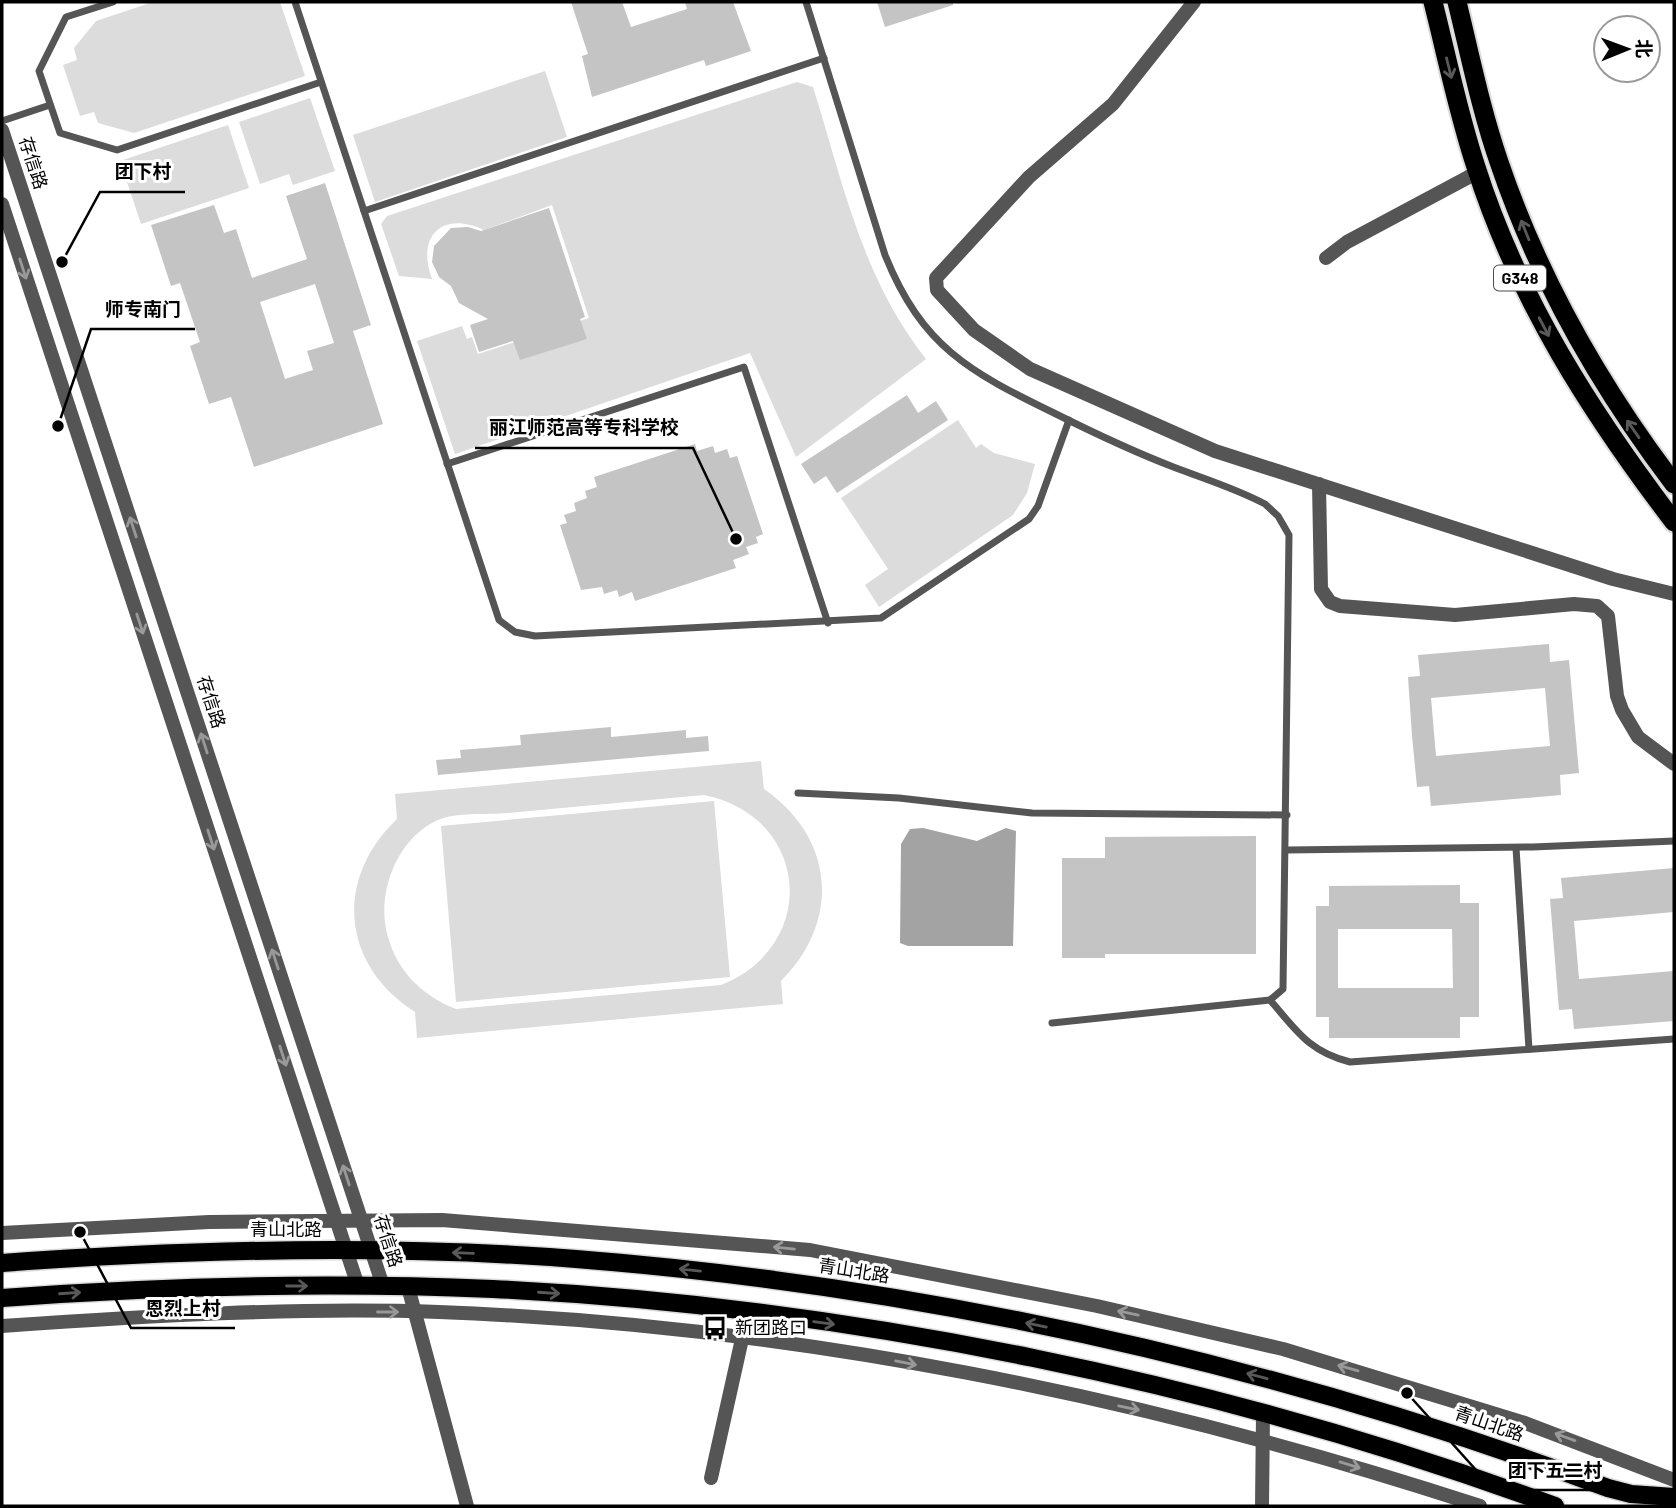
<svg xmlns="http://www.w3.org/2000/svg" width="1676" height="1508" viewBox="0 0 1676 1508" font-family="Barlow,'Noto Sans SC',sans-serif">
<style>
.green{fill:#dcdcdc;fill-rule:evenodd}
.water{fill:#a3a3a3}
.building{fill:#c4c4c4;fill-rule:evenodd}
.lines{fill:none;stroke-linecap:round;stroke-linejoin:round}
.primary-casing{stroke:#dbdbdb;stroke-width:21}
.trunk-casing{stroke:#dbdbdb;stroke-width:23}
.service{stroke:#555;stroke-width:7}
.minor{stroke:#555;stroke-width:14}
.tertiary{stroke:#555;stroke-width:14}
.primary{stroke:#000;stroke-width:18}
.trunk{stroke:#000;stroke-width:19}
.oneway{stroke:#595959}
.oneway2{stroke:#999}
.labels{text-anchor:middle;stroke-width:6;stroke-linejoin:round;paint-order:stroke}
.shield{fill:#fff;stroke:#4c4c4c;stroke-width:2}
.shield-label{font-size:16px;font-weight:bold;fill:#000}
.street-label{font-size:18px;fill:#000;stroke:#fff}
.poi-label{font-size:18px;fill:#000;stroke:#fff;text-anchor:start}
.leader{fill:none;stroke:#000;stroke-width:2.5}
.callout-dot{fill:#000;stroke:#fff;stroke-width:2.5}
.callout-label{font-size:19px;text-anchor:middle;font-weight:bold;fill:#000;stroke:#fff;stroke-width:6;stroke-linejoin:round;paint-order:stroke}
</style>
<rect width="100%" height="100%" fill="#fff"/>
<!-- green -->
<g class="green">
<path d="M 153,2 L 280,2 L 305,76 L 134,133 L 98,123 L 94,112 L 80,116 L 63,65 L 77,60 L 74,48 L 96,21 Z"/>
<path d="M 545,71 L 567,137 L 375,202 L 353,135 Z"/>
<path d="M 797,82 L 813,87 C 843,183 862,278 926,359 L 796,457 L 750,353 L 455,454 L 417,341 L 462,326 L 467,339 L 472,337 L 478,354 L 589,318 L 552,205 L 484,230 C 442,210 416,236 432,279 L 399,276 L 381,224 L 387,216 Z"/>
<path d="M 310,98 L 335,171 L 293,185 L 289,174 L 260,184 L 239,122 Z"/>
<path d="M 228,125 L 249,188 L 141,224 L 120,161 Z"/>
<path d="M 958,420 L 976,448 L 981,444 L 994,453 L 1035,464 L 1027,493 L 1013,515 L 879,607 L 865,585 L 888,569 L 841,498 Z"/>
<path d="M 761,761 L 764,789 C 835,838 841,921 781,981 L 783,1004 L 417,1038 L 415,1012 C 341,965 334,879 397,819 L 395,794 ZM 704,795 C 809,816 821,945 721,985 L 456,1009 C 420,995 394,968 386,929 C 378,888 399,837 438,820 C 456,812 486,815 507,813 C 572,807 638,801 704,795 Z"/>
<path d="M 714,801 L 730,977 L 456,1002 L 441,826 Z"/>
</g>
<!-- water -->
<path class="water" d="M 923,828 L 977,841 L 1006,828 L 1016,831 L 1013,946 L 908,946 L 900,943 L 901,844 L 910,829 Z"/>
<!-- building -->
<g class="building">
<path d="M 571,2 L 622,2 L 631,27 L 687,9 L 685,2 L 733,2 L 751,51 L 706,66 L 704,60 L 592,97 L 582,56 L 588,54 Z"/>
<path d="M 877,2 L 953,2 L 953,5 L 885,27 Z"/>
<path d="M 325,183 L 371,325 L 353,331 L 383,424 L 254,467 L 231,397 L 209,404 L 190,346 L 200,342 L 180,283 L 171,286 L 151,225 L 214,205 L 224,233 L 236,229 L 252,278 L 307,259 L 286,196 ZM 315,284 L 334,343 L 307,351 L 313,370 L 285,379 L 260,302 Z"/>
<path d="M 549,208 L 585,317 L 580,319 L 587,339 L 520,360 L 513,341 L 479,352 L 470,325 L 488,319 L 459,303 L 451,286 L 439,277 L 432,262 L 434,246 L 451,228 L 468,227 L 481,231 Z"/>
<path d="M 907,395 L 918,413 L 936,401 L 948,420 L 837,493 L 826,476 L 814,484 L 801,464 Z"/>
<path d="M 695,444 L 697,451 L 713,446 L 715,453 L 727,449 L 730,458 L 737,456 L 763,534 L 756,537 L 758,543 L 746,547 L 749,554 L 733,560 L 736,568 L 635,601 L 632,592 L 619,597 L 617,590 L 604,594 L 602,587 L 581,590 L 560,525 L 567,523 L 564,515 L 576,511 L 574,503 L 587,498 L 585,491 L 597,487 L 594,477 Z"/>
<path d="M 1549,644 L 1550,662 L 1569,660 L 1579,773 L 1560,775 L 1561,795 L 1431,806 L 1429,786 L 1417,787 L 1412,736 L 1408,677 L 1420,676 L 1418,655 ZM 1545,688 L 1550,746 L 1436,756 L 1431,698 Z"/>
<path d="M 611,727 L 611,737 L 686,730 L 686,738 L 708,736 L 709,751 L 438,775 L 436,760 L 461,758 L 460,750 L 521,745 L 520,735 Z"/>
<path d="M 1256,836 L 1256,954 L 1105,954 L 1105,958 L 1062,958 L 1062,858 L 1105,858 L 1105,837 Z"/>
<path d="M 1674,868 L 1674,912 L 1574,921 L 1579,979 L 1674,971 L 1674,1021 L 1574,1029 L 1572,1009 L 1559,1010 L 1550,899 L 1563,898 L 1561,878 Z"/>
<path d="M 1460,885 L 1460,903 L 1479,903 L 1479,1017 L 1460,1017 L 1460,1038 L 1329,1038 L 1329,1017 L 1316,1017 L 1316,906 L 1329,906 L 1329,886 ZM 1338,929 L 1452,929 L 1453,988 L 1338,988 Z"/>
</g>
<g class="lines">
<!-- primary casing -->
<g class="primary-casing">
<g id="primary">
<path d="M 2,1263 C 193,1249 385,1244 576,1259 C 929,1287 1276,1365 1608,1488 L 1631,1494 L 1674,1497"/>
<path d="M 2,1298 C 165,1286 329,1282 493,1289 C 848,1306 1222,1383 1555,1506"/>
</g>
</g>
<!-- trunk casing -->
<g class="trunk-casing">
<g id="trunk">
<path d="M 1433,2 C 1447,57 1458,113 1476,167 C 1518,299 1591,413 1674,522"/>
<path d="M 1457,2 C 1470,55 1481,110 1499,162 C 1539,280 1599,385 1674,484"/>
</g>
</g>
<!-- service -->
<g class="service">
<path d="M 113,2 L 66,17 L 39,71 L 60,133 L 117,150 L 321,82"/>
<path d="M 295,2 L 499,620 L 515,632 L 535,636 L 881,618 L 1029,519 L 1038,506 L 1069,420"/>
<path d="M 806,2 L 885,255 C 922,347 970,372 1054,413 C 1094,433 1134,452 1176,468 C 1205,479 1237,489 1265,504 L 1278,516 L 1289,535 L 1283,989 L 1270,1000 L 1052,1023"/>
<path d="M 2,121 L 50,105"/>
<path d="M 364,211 L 824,58"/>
<path d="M 447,464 L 744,367 L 828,623"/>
<path d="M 798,793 L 899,798 L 1032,813 L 1287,815"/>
<path d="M 1516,848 L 1529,1049"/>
<path d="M 1287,850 L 1533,847 L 1674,841"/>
<path d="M 1270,1000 C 1296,1030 1309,1052 1350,1062 L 1674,1039"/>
</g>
<!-- minor -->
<g class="minor">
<path d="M 1194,2 L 1113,104 L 1029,177 L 936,278 L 937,290 L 974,330 L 1030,369 L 1215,451 L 1613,579 L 1674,594"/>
<path d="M 1326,258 L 1347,242 L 1478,172"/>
<path d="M 1319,484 L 1321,589 L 1330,602 L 1340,606 L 1455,615 L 1574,604 L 1597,606 L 1608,616 L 1617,696 L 1622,710 L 1638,737 L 1674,764"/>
<path d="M 2,1233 L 209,1222 L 442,1220 L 810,1250 L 1097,1306 L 1283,1349 L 1525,1423 L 1674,1480"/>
<path d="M 408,1287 L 467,1506"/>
<path d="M 2,1326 C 147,1316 293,1307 439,1312 C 792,1325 1145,1396 1480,1506"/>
<path d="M 711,1478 L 748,1312"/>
<path d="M 1262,1506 L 1263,1414"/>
</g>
<!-- tertiary -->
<g class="tertiary">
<path d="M 2,130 L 383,1286"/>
<path d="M 2,204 L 358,1286"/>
</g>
<!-- primary -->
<use href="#primary" class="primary"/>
<!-- trunk -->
<use href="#trunk" class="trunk"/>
</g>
<!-- one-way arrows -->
<defs><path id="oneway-shaft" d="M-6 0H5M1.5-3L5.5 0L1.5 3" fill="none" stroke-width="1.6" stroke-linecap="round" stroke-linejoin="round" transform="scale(1.75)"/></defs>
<g class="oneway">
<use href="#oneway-shaft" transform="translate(1449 68) rotate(76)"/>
<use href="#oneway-shaft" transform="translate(1525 230) rotate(-112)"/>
<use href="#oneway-shaft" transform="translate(1544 327) rotate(62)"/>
<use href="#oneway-shaft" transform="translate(1633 429) rotate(-125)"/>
<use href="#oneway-shaft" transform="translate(463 1253) rotate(-178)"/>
<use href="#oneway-shaft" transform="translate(690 1270) rotate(-174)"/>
<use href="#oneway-shaft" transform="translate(297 1286)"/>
<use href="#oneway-shaft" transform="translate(70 1293) rotate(-4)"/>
<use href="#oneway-shaft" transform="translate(549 1293) rotate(4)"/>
<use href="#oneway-shaft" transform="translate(824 1323) rotate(8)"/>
<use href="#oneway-shaft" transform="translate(1036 1325) rotate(-168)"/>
<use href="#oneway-shaft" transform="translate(1257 1376) rotate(-165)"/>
</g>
<g class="oneway2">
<use href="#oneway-shaft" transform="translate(23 269) rotate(72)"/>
<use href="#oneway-shaft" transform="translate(133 527) rotate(-108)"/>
<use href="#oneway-shaft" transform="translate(140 624) rotate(72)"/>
<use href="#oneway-shaft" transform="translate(204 743) rotate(-108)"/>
<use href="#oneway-shaft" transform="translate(211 840) rotate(72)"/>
<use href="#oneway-shaft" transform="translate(275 959) rotate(-108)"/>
<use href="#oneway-shaft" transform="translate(283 1056) rotate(72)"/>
<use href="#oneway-shaft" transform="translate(346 1175) rotate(-108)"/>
<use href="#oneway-shaft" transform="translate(784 1248) rotate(-174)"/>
<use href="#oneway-shaft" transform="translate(388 1312)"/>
<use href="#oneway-shaft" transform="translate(1128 1313) rotate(-168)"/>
<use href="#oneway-shaft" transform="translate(906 1363) rotate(11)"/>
<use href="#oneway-shaft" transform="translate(1348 1368) rotate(-164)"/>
<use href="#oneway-shaft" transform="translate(1129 1408) rotate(12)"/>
<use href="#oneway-shaft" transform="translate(1565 1437) rotate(-160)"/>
<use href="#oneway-shaft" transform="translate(1350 1465) rotate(17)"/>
</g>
<!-- icons -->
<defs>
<g id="bus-bare" transform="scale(1.89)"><path d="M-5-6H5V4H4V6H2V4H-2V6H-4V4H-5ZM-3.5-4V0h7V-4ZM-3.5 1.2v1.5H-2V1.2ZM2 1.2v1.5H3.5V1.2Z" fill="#000" stroke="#fff" stroke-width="2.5" paint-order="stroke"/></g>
</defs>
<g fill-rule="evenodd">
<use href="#bus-bare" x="715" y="1328"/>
</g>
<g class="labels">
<!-- shield labels -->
<rect class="shield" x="1494" y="265.5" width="52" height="25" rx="5"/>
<g class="shield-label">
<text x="1520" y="284">G348</text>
</g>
<!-- street labels -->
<g class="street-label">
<text transform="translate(33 163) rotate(72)" y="6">存信路</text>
<text transform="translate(211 702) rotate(72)" y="6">存信路</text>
<text x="286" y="1236">青山北路</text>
<text transform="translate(388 1241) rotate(72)" y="6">存信路</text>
<text transform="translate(854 1271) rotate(9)" y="6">青山北路</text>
<text transform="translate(1489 1424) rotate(19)" y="6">青山北路</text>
</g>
<!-- poi labels -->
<g class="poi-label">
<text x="735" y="1334">新团路口</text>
</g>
</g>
<!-- callouts -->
<path class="leader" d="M62 262L100 192H185M58 426L91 329H195M736 539L693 448H475M80 1232L131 1328H235M1407 1393L1494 1490H1617"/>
<g class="callout-dot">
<circle cx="62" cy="262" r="7"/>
<circle cx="58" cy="426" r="7"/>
<circle cx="736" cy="539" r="7"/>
<circle cx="80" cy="1232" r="7"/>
<circle cx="1407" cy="1393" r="7"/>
</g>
<g class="callout-label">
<text x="143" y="178">团下村</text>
<text x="143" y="316">师专南门</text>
<text x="584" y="434">丽江师范高等专科学校</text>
<text x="183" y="1315">恩烈上村</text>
<text x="1555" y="1477">团下五二村</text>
</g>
<!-- border -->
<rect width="1676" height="1508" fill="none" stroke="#000000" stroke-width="7"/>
<!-- north arrow -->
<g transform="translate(1627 49) rotate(89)"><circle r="33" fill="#ffffff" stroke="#999999" stroke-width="2"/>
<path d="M0-5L12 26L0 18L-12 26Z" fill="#000000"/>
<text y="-10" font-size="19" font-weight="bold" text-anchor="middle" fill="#000000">北</text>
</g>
</svg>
